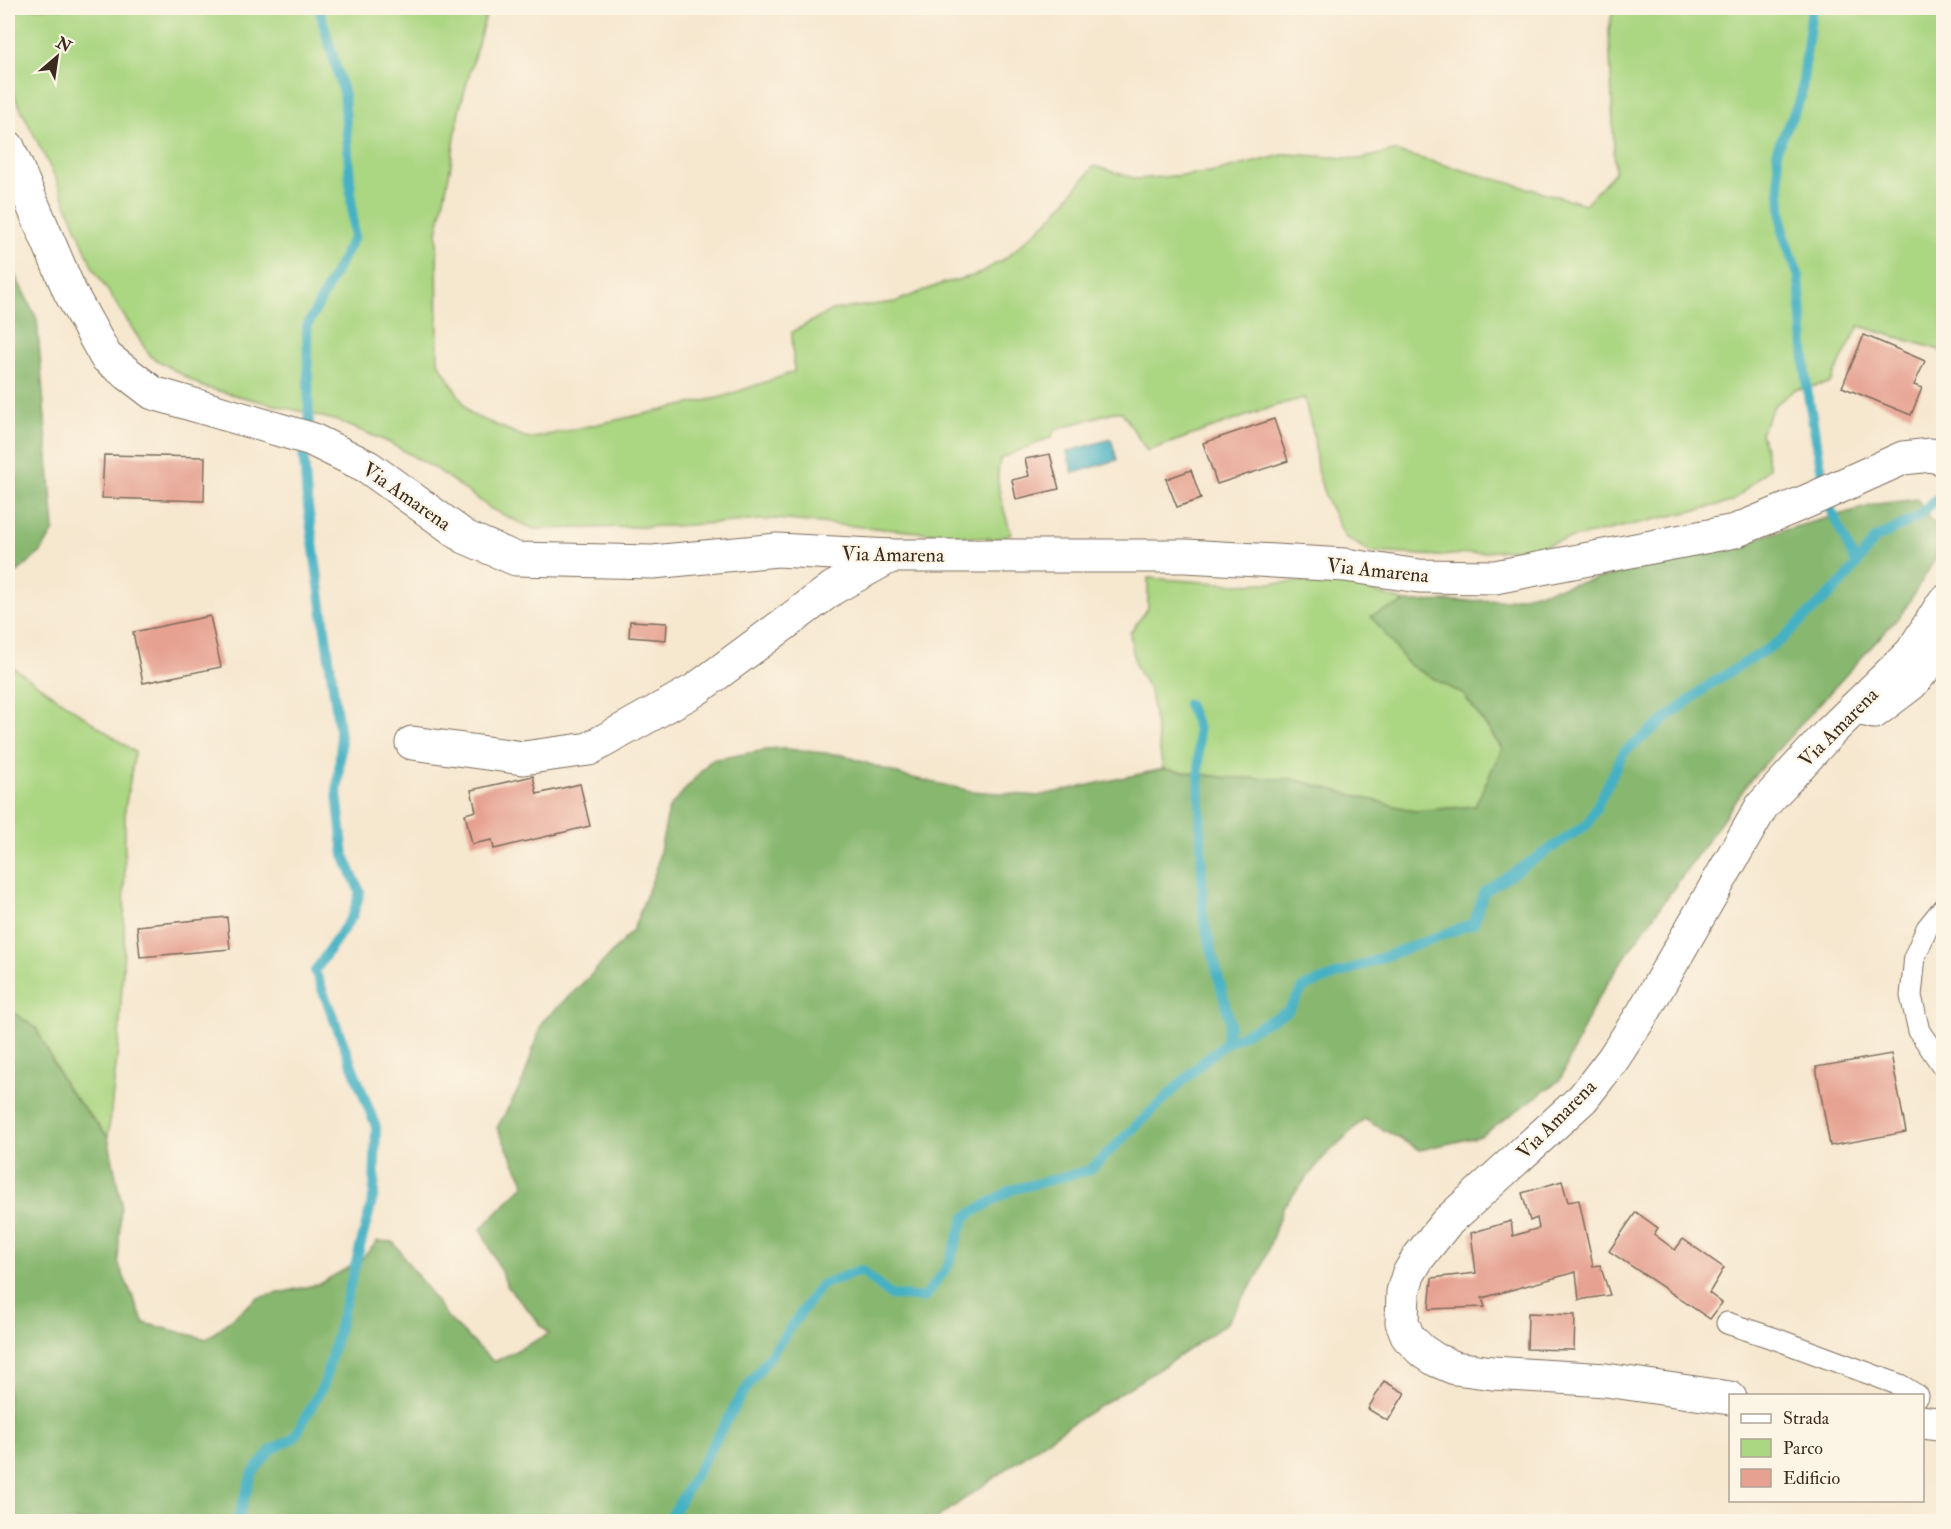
<svg xmlns="http://www.w3.org/2000/svg" width="1951" height="1529" viewBox="0 0 1951 1529" font-family="'IM FELL Double Pica',serif">
<style>
.green{fill:#abd682;stroke:#738050;stroke-width:1.5}
.forest{fill:#88b770;stroke:#627047;stroke-width:1.5}
.water{fill:#45b1c3;stroke:#406e70;stroke-width:1.5}
.lines{fill:none;stroke-linecap:round;stroke-linejoin:round}
.stream{stroke:#45b1c3;stroke-width:10}
.building{fill:#e6a191}
.service-casing{stroke:#7c6c5c;stroke-width:23}
.minor-casing{stroke:#7c6c5c;stroke-width:35}
.tertiary-casing{stroke:#7c6c5c;stroke-width:35}
.service{stroke:#fff;stroke-width:21}
.minor{stroke:#fff;stroke-width:33}
.tertiary{stroke:#fff;stroke-width:33}
.labels{text-anchor:middle;stroke-width:4.5;stroke-linejoin:round;paint-order:stroke}
.street-label{font-size:20px;fill:#3b2a1e;stroke:#fcf5e5}
</style>
<rect width="100%" height="100%" fill="#fcf5e5"/>
<filter id="ink" filterUnits="userSpaceOnUse"><feTurbulence type="fractalNoise" baseFrequency=".0167" numOctaves="2"/><feDisplacementMap in="SourceGraphic" scale="12" xChannelSelector="R" yChannelSelector="G"/><feConvolveMatrix kernelMatrix="1 2 1 2 8 2 1 2 1" color-interpolation-filters="sRGB"/></filter>
<filter id="wash" filterUnits="userSpaceOnUse"><feTurbulence type="fractalNoise" baseFrequency=".008" numOctaves="4" result="noise"/><feDisplacementMap in="SourceGraphic" scale="24" xChannelSelector="R" yChannelSelector="G"/><feGaussianBlur stdDeviation="1.35" result="paint"/><feColorMatrix in="noise" values="0 0 0 0 0 0 0 0 0 0 0 0 0 0 0 0 0 1.4 0 .05"/><feComposite in="paint" operator="in"/></filter>
<g filter="url(#wash)">
<rect width="100%" height="100%" fill="#f6e7cf"/>
<!-- green -->
<g class="green">
<path d="M 8,8 L 488,8 L 459,111 L 450,170 L 437,233 L 438,362 L 470,414 L 529,439 L 722,397 L 794,372 L 792,332 L 832,310 L 895,302 L 941,284 L 976,275 L 1006,258 L 1054,215 L 1094,166 L 1137,179 L 1210,173 L 1287,154 L 1360,159 L 1394,151 L 1585,204 L 1615,172 L 1609,30 L 1613,8 L 1910,8 L 1931,17 L 1943,17 L 1943,356 L 1940,350 L 1859,326 L 1830,383 L 1794,390 L 1774,406 L 1761,432 L 1769,468 L 1732,502 L 1529,548 L 1441,556 L 1370,552 L 1345,537 L 1326,499 L 1317,470 L 1314,436 L 1304,398 L 1278,405 L 1147,451 L 1122,412 L 1113,412 L 1054,430 L 1052,437 L 1001,458 C 992,481 1005,511 1011,534 L 995,539 L 776,519 L 674,526 L 534,529 L 493,510 L 436,469 L 388,442 L 338,421 L 203,387 L 150,356 L 93,268 L 56,179 L 8,83 Z"/>
<path d="M 1148,578 L 1232,584 L 1342,581 L 1406,602 L 1372,617 L 1409,665 L 1464,695 L 1502,749 L 1476,806 L 1414,811 L 1292,779 L 1228,778 L 1163,769 L 1150,692 L 1135,664 L 1130,633 L 1148,608 Z"/>
<path d="M 8,664 L 135,752 L 125,809 L 124,948 L 119,1039 L 108,1137 L 66,1087 L 36,1028 L 8,1009 Z"/>
</g>
<!-- forest -->
<g class="forest">
<path d="M 8,261 L 37,319 L 54,530 L 41,552 L 8,580 Z"/>
<path d="M 1917,499 L 1941,534 L 1937,556 L 1903,612 L 1751,779 L 1631,948 L 1596,1001 L 1560,1080 L 1481,1136 L 1420,1150 L 1364,1119 L 1323,1158 L 1283,1207 L 1261,1270 L 1226,1324 L 1170,1362 L 1063,1429 L 933,1521 L 8,1521 L 8,1009 L 36,1028 L 66,1087 L 108,1137 L 121,1201 L 118,1263 L 144,1323 L 207,1339 L 257,1298 L 319,1284 L 360,1261 L 378,1241 L 393,1242 L 448,1318 L 494,1362 L 549,1334 L 508,1287 L 481,1229 L 525,1184 L 497,1128 L 523,1081 L 542,1022 L 588,978 L 633,930 L 656,870 L 669,808 L 711,760 L 777,748 L 843,755 L 904,776 L 971,791 L 1038,796 L 1163,769 L 1228,778 L 1292,779 L 1414,811 L 1475,806 L 1502,748 L 1464,695 L 1409,665 L 1371,616 L 1406,602 L 1506,600 L 1685,558 L 1877,504 Z"/>
</g>
<!-- water -->
<path class="water" d="M 1111,439 L 1117,460 L 1073,473 L 1067,452 Z"/>
<g class="lines">
<!-- stream -->
<g class="stream">
<path d="M 1812,8 L 1801,97 L 1777,149 L 1783,234 L 1799,277 L 1807,389 L 1827,501 L 1856,564"/>
<path d="M 1188,704 L 1198,729 L 1203,917 L 1230,1022 L 1225,1044"/>
<path d="M 237,1522 L 252,1474 L 271,1450 L 294,1438 L 324,1384 L 374,1194 L 376,1127 L 315,971 L 353,915 L 360,892 L 344,856 L 337,794 L 341,744 L 307,499 L 303,450 L 309,422 L 307,326 L 354,237 L 344,95 L 319,8"/>
<path d="M 668,1522 L 741,1396 L 821,1285 L 861,1270 L 890,1295 L 924,1298 L 948,1266 L 965,1217 L 1011,1190 L 1090,1170 L 1203,1062 L 1225,1044 L 1288,1011 L 1304,987 L 1474,923 L 1484,892 L 1588,824 L 1624,752 L 1709,685 L 1780,641 L 1845,580 L 1875,539 L 1916,518 L 1941,495"/>
</g>
</g>
<g id="blocks">
<!-- building -->
<g class="building">
<path d="M 1864,335 L 1925,361 L 1914,385 L 1922,388 L 1911,415 L 1842,387 Z"/>
<path d="M 1274,419 L 1288,461 L 1217,484 L 1203,443 Z"/>
<path d="M 1050,454 L 1059,489 L 1016,499 L 1012,480 L 1029,476 L 1025,459 Z"/>
<path d="M 104,455 L 205,457 L 204,501 L 102,498 Z"/>
<path d="M 1191,470 L 1201,499 L 1177,507 L 1166,479 Z"/>
<path d="M 210,616 L 221,667 L 143,683 L 133,632 Z"/>
<path d="M 630,621 L 667,623 L 666,640 L 629,637 Z"/>
<path d="M 533,776 L 537,794 L 580,784 L 590,826 L 494,849 L 492,840 L 472,844 L 465,814 L 476,811 L 471,790 Z"/>
<path d="M 227,917 L 230,949 L 140,957 L 137,926 Z"/>
<path d="M 1891,1054 L 1906,1132 L 1830,1146 L 1816,1067 Z"/>
<path d="M 1562,1181 L 1568,1202 L 1579,1200 L 1593,1266 L 1600,1265 L 1610,1295 L 1579,1300 L 1576,1272 L 1482,1298 L 1485,1307 L 1429,1309 L 1432,1278 L 1476,1273 L 1471,1233 L 1511,1221 L 1513,1236 L 1539,1228 L 1537,1218 L 1530,1221 L 1522,1193 Z"/>
<path d="M 1636,1212 L 1658,1228 L 1654,1234 L 1675,1250 L 1683,1239 L 1724,1268 L 1709,1293 L 1722,1303 L 1710,1319 L 1609,1251 Z"/>
<path d="M 1528,1313 L 1575,1315 L 1574,1350 L 1527,1349 Z"/>
<path d="M 1384,1381 L 1405,1393 L 1388,1421 L 1368,1409 Z"/>
</g>
</g>
</g>
<g filter="url(#ink)">
<use href="#blocks" fill-opacity="0" stroke="#7c6c5c" stroke-width="1.5"/>
<g class="lines">
<!-- service casing -->
<g class="service-casing">
<g id="service">
<path d="M 1944,907 L 1927,928 L 1915,956 L 1911,996 L 1919,1031 L 1944,1068"/>
<path d="M 1727,1323 L 1776,1339 L 1900,1385 L 1918,1396"/>
</g>
</g>
<!-- minor casing -->
<g class="minor-casing">
<g id="minor">
<path d="M 1857,708 L 1874,712 L 1911,684 L 1944,646"/>
<path d="M 412,743 L 523,758 L 589,749 L 695,690 L 833,588 L 891,556"/>
</g>
</g>
<!-- tertiary casing -->
<g class="tertiary-casing">
<g id="tertiary">
<path d="M 8,147 L 70,292 L 106,357 L 153,393 L 311,439 L 368,467 L 465,537 L 516,559 L 653,562 L 777,550 L 891,556 L 1186,556 L 1345,565 L 1419,576 L 1495,577 L 1735,531 L 1810,500 L 1903,458 L 1931,455 L 1944,459"/>
<path d="M 1730,1398 L 1606,1380 L 1493,1373 L 1455,1368 L 1436,1360 L 1421,1350 L 1408,1337 L 1402,1322 L 1403,1292 L 1408,1275 L 1418,1258 L 1446,1223 L 1583,1098 L 1613,1059 L 1643,1013 L 1762,806 L 1830,732 L 1912,652 L 1944,602"/>
<path d="M 1922,1422 L 1944,1425"/>
</g>
</g>
<!-- service -->
<use href="#service" class="service"/>
<!-- minor -->
<use href="#minor" class="minor"/>
<!-- tertiary -->
<use href="#tertiary" class="tertiary"/>
</g>
</g>
<g class="labels">
<!-- street labels -->
<g class="street-label">
<text transform="translate(407 496) rotate(35)" y="7">Via Amarena</text>
<text transform="translate(893 554) rotate(1)" y="7">Via Amarena</text>
<text transform="translate(1378 570) rotate(6)" y="7">Via Amarena</text>
<text transform="translate(1838 727) rotate(-45)" y="7">Via Amarena</text>
<text transform="translate(1556 1119) rotate(-45)" y="7">Via Amarena</text>
</g>
</g>
<!-- margin -->
<rect width="1951" height="1529" fill="none" stroke="#fcf5e5" stroke-width="30"/>
<!-- legend -->
<rect x="1729" y="1394" width="195" height="108" fill="#fcf5e5" stroke="#afa495" stroke-width="1.5"/>
<rect x="1741" y="1414" width="30" height="9" fill="#ffffff" stroke="#afa495" stroke-width="1.5"/>
<text x="1783" y="1424" font-size="18" fill="#3b2a1e">Strada</text>
<rect x="1741" y="1439" width="30" height="18" fill="#abd682" stroke="#afa495" stroke-width="1.5"/>
<text x="1783" y="1454" font-size="18" fill="#3b2a1e">Parco</text>
<rect x="1741" y="1469" width="30" height="18" fill="#e6a191" stroke="#afa495" stroke-width="1.5"/>
<text x="1783" y="1484" font-size="18" fill="#3b2a1e">Edificio</text>
<!-- north arrow -->
<g transform="translate(57 57) rotate(29)" stroke="#fcf5e5" stroke-width="4.5" paint-order="stroke">
<path d="M0-4.5L10 22L0 15L-10 22Z" fill="#3b2a1e"/>
<text y="-9" font-size="16" font-weight="bold" text-anchor="middle" fill="#3b2a1e">N</text>
</g>
</svg>
